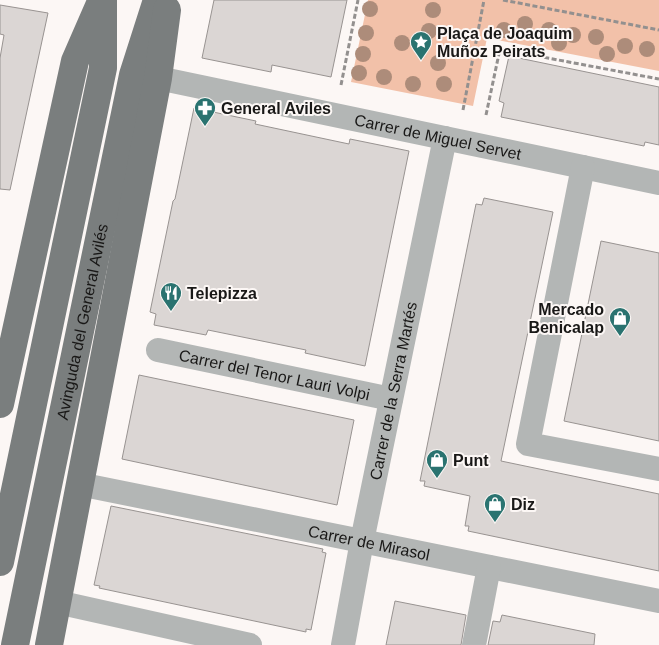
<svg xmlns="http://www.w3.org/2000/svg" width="659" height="645" viewBox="0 0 659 645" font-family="Arial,sans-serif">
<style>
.green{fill:#f2c1a9}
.building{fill:#dbd6d4;stroke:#989391}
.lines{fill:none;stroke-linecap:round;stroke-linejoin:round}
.path{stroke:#93908f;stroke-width:3;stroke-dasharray:5 2.5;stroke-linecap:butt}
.street{stroke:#b3b6b5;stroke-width:24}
.primary{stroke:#7a7e7e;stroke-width:28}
.tree{fill:#ad8c7a}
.labels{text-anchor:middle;stroke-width:4;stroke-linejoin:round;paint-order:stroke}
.poi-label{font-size:16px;font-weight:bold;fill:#191817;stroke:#fcf7f5;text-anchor:start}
.street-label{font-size:16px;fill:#191817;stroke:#fcf7f5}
</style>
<rect width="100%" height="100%" fill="#fcf7f5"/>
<!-- green -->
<path class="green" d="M 368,0 L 659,0 L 659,71 L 487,38 L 473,106 L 351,82 Z"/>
<!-- building -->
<g class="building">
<path d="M 214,0 L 347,0 L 331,77 L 272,65 L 271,72 L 202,58 Z"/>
<path d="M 0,5 L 48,13 L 10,190 L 0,189 L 0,58 L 4,35 L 0,34 Z"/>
<path d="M 509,56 L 659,87 L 659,145 L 645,142 L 644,146 L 501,117 L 504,103 L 499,101 Z"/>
<path d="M 194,108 L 256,121 L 255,124 L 349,144 L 350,139 L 409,151 L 365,366 L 305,353 L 306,350 L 208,330 L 206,335 L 154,325 L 156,314 L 150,312 L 173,201 L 175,199 Z"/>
<path d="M 484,198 L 553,212 L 501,461 L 659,494 L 659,571 L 468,531 L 469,526 L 465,526 L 470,496 L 424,486 L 425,481 L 420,481 L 476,204 L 482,205 Z"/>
<path d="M 601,241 L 659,253 L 659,441 L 564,421 Z"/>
<path d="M 139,375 L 354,420 L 337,505 L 122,459 Z"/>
<path d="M 111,506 L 323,549 L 322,552 L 326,553 L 311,630 L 306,629 L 306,632 L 99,588 L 100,586 L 94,585 Z"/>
<path d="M 395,601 L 466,615 L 461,645 L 386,645 Z"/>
<path d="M 502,615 L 595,634 L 594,645 L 488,645 L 493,621 L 500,622 Z"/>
</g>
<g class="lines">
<!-- path -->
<g class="path">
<path d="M 503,0 L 659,30"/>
<path d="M 341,85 L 358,0"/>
<path d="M 463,110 L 484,0"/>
<path d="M 486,115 L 500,49 L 659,79"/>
</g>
<!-- street -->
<g class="street">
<path id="s1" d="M 158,78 L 659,183"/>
<path d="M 583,167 L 528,444 L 659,469"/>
<path id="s2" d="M 158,350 L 391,399"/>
<path id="s3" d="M 79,484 L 659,601"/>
<path d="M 57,602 L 250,645"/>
<path id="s4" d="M 343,645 L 362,541 L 445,138"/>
<path d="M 474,645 L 489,567"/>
</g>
<!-- primary -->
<g class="primary">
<path d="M 0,404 L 75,61 L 99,6"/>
<path d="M 0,562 L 103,68 L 103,0"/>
<path id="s5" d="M 15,645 L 133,75 L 157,0"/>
<path d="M 49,645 L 158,78 L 167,10"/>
</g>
</g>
<!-- trees -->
<g class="tree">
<circle cx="370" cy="9" r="8"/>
<circle cx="433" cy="10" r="8"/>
<circle cx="525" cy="24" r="8"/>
<circle cx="504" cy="30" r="8"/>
<circle cx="549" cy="30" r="8"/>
<circle cx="429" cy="31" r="8"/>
<circle cx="366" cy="33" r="8"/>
<circle cx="573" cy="35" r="8"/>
<circle cx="596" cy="37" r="8"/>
<circle cx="402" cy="43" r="8"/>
<circle cx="559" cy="43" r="8"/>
<circle cx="625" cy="46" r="8"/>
<circle cx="647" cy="49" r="8"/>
<circle cx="363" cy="54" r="8"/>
<circle cx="607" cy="54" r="8"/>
<circle cx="438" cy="63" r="8"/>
<circle cx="359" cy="73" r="8"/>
<circle cx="384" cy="77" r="8"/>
<circle cx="413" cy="84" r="8"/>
<circle cx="444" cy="84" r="8"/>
</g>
<!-- icons -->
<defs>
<g id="sight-pin" transform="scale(1.125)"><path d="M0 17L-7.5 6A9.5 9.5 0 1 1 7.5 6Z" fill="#2a7370" stroke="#fcf7f5"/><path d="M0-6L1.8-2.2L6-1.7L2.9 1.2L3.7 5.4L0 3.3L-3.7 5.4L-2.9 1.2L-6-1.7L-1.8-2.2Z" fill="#fff"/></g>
<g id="pharmacy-pin" transform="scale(1.125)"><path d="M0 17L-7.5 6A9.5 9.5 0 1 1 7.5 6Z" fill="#2a7370" stroke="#fcf7f5"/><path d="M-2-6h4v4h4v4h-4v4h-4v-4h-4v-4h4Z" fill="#fff"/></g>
<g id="restaurant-pin" transform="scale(1.125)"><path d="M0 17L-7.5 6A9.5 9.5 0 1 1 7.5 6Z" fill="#2a7370" stroke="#fcf7f5"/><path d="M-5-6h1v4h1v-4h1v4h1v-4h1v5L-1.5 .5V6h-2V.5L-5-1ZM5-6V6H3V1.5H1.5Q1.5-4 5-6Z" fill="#fff"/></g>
<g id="shop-pin" transform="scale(1.125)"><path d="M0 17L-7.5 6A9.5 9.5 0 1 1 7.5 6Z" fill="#2a7370" stroke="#fcf7f5"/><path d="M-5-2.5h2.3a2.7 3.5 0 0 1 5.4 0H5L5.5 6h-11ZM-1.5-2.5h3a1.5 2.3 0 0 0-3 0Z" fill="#fff"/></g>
</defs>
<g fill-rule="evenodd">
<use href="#sight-pin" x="421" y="42"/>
<use href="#pharmacy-pin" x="205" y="108"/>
<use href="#restaurant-pin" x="171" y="293"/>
<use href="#shop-pin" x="620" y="318"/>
<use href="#shop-pin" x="437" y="460"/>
<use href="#shop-pin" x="495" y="504"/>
</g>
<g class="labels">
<!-- poi labels -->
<g class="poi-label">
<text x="437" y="39">Plaça de Joaquim<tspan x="437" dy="18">Muñoz Peirats</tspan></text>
<text x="221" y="114">General Aviles</text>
<text x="187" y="299">Telepizza</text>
<text x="604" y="315" text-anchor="end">Mercado<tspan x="604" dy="18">Benicalap</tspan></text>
<text x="453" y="466">Punt</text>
<text x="511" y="510">Diz</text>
</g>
<!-- street labels -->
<g class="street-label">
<text dy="6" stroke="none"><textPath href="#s1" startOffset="286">Carrer de Miguel Servet</textPath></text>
<text dy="6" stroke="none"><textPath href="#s5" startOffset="330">Avinguda del General Avilés</textPath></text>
<text dy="6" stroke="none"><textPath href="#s2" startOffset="119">Carrer del Tenor Lauri Volpi</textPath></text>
<text dy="6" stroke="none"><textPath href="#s4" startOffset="259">Carrer de la Serra Martés</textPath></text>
<text dy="6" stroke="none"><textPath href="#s3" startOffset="296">Carrer de Mirasol</textPath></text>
</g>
</g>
</svg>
